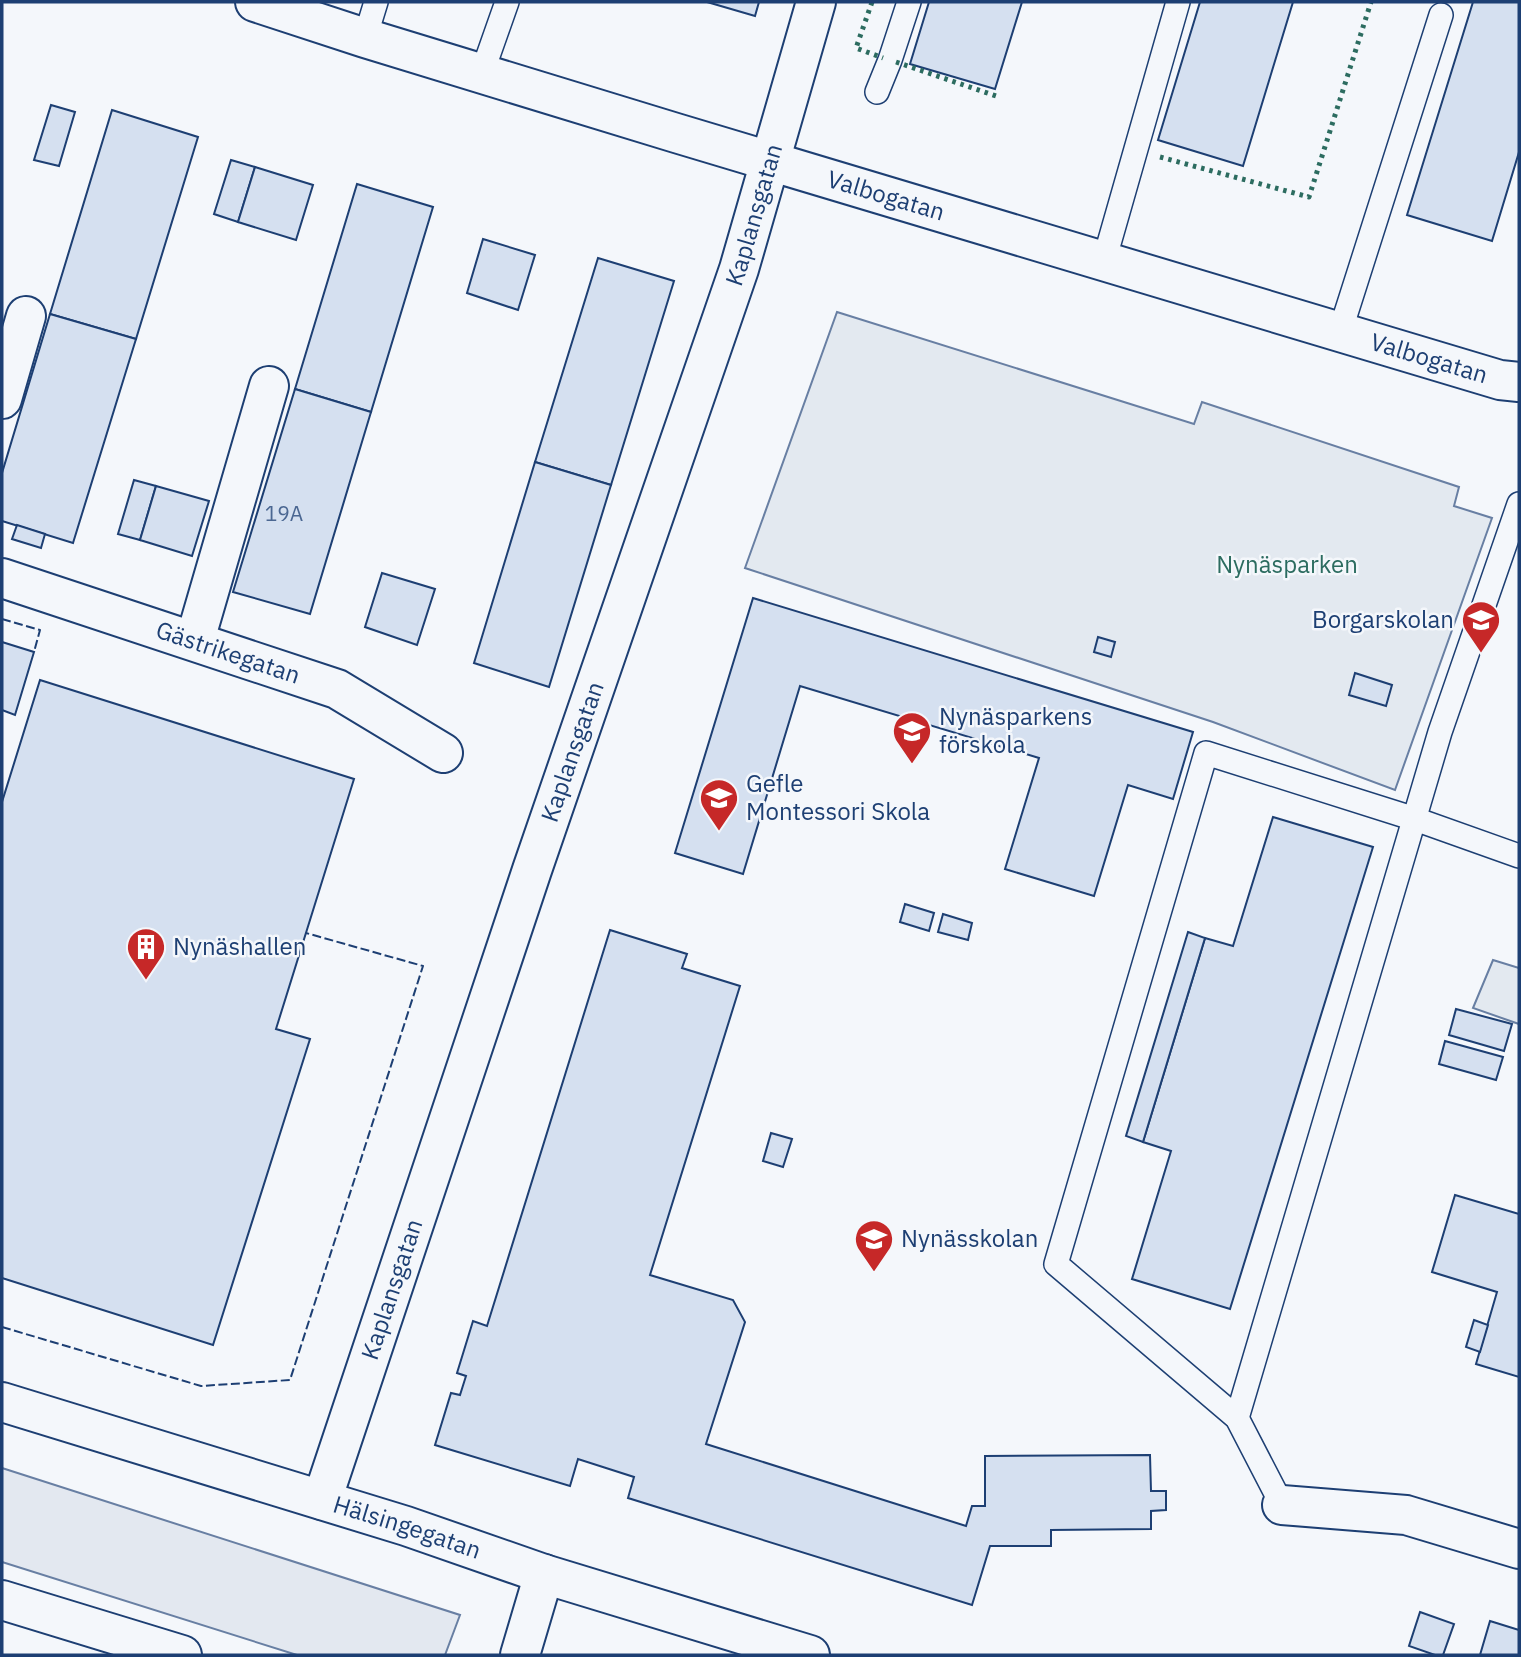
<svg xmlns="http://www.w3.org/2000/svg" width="1521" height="1657" viewBox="0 0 1521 1657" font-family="'IBM Plex Sans',sans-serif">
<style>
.green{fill:#e3e9f0;stroke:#687fa3;stroke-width:2}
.parking{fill:#e3e8f0;stroke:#687fa3;stroke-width:2}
.building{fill:#d5e0f0;stroke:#1d3f73;stroke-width:2}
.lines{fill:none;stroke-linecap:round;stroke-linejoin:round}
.lane-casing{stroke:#1d3f73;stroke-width:26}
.street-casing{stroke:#1d3f73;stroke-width:42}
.secondary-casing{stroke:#1d3f73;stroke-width:42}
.lane{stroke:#f4f7fb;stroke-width:23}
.street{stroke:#f4f7fb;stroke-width:38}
.secondary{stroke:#f4f7fb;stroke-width:38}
.hedge{stroke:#2c6c60;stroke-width:5;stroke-dasharray:3.5 5;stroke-linecap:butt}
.fence{stroke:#1d3f73;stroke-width:2;stroke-dasharray:9 3.5;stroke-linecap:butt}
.labels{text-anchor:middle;stroke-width:5;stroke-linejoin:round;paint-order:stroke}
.number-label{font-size:21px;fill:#4b6792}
.street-label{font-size:24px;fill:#1d3f73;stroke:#f4f7fb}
.park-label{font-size:24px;fill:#2c6c60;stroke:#f4f7fb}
.poi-label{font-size:24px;fill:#1d3f73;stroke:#f4f7fb;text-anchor:start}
</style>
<rect width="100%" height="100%" fill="#f4f7fb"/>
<!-- green -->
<g class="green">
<path d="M 837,312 L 1194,424 L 1202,402 L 1459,487 L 1454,506 L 1492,518 L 1395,790 L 1213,722 L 745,568 Z"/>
<path d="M 1493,960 L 1519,968 L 1519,1024 L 1473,1008 Z"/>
</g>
<!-- parking -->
<path class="parking" d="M 2,1468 L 460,1615 L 445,1655 L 297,1655 L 2,1562 Z"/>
<!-- building -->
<g class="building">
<path d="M 707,2 L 759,2 L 755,16 Z"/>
<path d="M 929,2 L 1022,2 L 995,89 L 910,64 Z"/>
<path d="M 1200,2 L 1293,2 L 1243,166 L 1158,140 Z"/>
<path d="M 1473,2 L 1519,2 L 1519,152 L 1492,241 L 1407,215 Z"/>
<path d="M 51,105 L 75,112 L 59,166 L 34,160 Z"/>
<path d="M 112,110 L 198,137 L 136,339 L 50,314 Z"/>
<path d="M 231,160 L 255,167 L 238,222 L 214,214 Z"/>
<path d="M 255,167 L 313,185 L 296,240 L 238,222 Z"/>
<path d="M 357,184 L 433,207 L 371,412 L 295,389 Z"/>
<path d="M 483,239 L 535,255 L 518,310 L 467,293 Z"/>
<path d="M 598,258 L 674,281 L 611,485 L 535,462 Z"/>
<path d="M 50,314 L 136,339 L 73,543 L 2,521 L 2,473 Z"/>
<path d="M 295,389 L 371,412 L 310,614 L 233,592 Z"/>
<path d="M 535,462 L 611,485 L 549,687 L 474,663 Z"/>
<path d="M 134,480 L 156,486 L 140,540 L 118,534 Z"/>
<path d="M 156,486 L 209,501 L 192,556 L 140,540 Z"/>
<path d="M 17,525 L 45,534 L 41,548 L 12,539 Z"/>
<path d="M 382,573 L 435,589 L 417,645 L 365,627 Z"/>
<path d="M 753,598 L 1193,732 L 1173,799 L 1128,785 L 1094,896 L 1005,869 L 1039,758 L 800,686 L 743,874 L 675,853 Z"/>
<path d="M 1098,637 L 1115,642 L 1111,657 L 1094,652 Z"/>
<path d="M 2,642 L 34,652 L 15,715 L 2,710 Z"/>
<path d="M 1355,673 L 1392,685 L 1386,706 L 1349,695 Z"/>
<path d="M 40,680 L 354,779 L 276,1029 L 310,1039 L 213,1345 L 2,1278 L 2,802 Z"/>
<path d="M 1273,817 L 1373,847 L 1230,1309 L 1132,1279 L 1171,1151 L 1143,1142 L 1205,938 L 1233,946 Z"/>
<path d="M 905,904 L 934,913 L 929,931 L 900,922 Z"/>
<path d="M 943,914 L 972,923 L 968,940 L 938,932 Z"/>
<path d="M 610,930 L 687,954 L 682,968 L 740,986 L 650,1275 L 733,1300 L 745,1322 L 706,1444 L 966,1526 L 972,1506 L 985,1506 L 985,1456 L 1150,1455 L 1151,1491 L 1166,1491 L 1166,1510 L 1151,1511 L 1151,1529 L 1051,1530 L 1051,1546 L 990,1546 L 972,1605 L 628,1498 L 634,1477 L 578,1459 L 570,1486 L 435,1445 L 451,1393 L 460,1395 L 466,1376 L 457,1373 L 473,1321 L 487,1326 Z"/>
<path d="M 1188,932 L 1205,938 L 1143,1142 L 1126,1136 Z"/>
<path d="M 1456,1009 L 1512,1024 L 1504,1051 L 1449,1035 Z"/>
<path d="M 1445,1041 L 1503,1057 L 1496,1080 L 1439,1064 Z"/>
<path d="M 771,1133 L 792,1139 L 783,1167 L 763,1161 Z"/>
<path d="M 1455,1195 L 1519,1214 L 1519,1377 L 1476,1364 L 1497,1292 L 1432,1272 Z"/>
<path d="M 1474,1320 L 1488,1325 L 1480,1352 L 1466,1347 Z"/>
<path d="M 1420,1612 L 1454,1624 L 1443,1655 L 1435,1655 L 1409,1646 Z"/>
<path d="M 1490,1621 L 1519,1630 L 1519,1655 L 1480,1655 Z"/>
</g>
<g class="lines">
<!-- lane casing -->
<g class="lane-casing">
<g id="lane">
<path d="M 365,38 L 376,2"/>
<path d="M 482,73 L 507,2"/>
<path d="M 877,92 L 890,60 L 909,2"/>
<path d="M 1104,261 L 1178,2"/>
<path d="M 1340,332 L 1441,15"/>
<path d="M 1237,1418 L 1440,732 L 1519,504"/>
<path d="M 1282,1505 L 1237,1418 L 1056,1264 L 1206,753 L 1415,819 L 1519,856"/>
</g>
</g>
<!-- street casing -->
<g class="street-casing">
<g id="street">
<path d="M 2,399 L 26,316"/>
<path id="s1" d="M 2,578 L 337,689 L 443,753"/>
<path d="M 195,640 L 269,386"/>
<path id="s2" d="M 322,1500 L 532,870 L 739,269 L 816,2"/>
<path d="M 1282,1505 L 1406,1515 L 1519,1549"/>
<path d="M 2,1600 L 182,1655"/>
<path d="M 520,1655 L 544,1574"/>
</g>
</g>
<!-- secondary casing -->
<g class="secondary-casing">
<g id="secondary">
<path id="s3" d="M 255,2 L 365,38 L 676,133 L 1500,380 L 1519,382"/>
<path id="s4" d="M 2,1402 L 406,1526 L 544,1574 L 810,1655"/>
</g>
</g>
<!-- lane -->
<use href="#lane" class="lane"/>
<!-- street -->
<use href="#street" class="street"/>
<!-- secondary -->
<use href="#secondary" class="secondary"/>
<!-- hedge -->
<g class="hedge">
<path d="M 872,2 L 856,48 L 883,58"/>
<path d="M 896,62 L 999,97"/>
<path d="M 1160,157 L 1309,197 L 1371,2"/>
</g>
<!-- fence -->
<g class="fence">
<path d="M 2,619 L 40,630 L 34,652"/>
<path d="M 2,1327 L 201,1386 L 290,1380 L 423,966 L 306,933"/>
</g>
</g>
<!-- icons -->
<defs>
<g id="school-pin" transform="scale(2.0125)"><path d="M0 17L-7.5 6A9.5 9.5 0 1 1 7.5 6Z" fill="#c62828" stroke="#f4f7fb"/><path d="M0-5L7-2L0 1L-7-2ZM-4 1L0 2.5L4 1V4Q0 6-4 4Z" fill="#fff"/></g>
<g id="building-pin" transform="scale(2.0125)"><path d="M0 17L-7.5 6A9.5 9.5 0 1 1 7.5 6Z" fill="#c62828" stroke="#f4f7fb"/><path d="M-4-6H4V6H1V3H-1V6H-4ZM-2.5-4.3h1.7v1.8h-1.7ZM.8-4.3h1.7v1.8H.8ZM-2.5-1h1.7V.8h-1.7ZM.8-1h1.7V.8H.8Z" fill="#fff"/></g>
</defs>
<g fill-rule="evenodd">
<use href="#school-pin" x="1481" y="620"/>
<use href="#school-pin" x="912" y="731"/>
<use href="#school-pin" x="719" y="798"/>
<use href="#building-pin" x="146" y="947"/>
<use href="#school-pin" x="874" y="1239"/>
</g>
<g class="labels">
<!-- number labels -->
<g class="number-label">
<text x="284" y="521">19A</text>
</g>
<!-- street labels -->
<g class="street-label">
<text dy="8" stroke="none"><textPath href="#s3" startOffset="660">Valbogatan</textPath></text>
<text dy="8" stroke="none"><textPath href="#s2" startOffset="1356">Kaplansgatan</textPath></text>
<text dy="8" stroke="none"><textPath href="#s3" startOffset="1227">Valbogatan</textPath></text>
<text dy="8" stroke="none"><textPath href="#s1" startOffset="238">Gästrikegatan</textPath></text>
<text dy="8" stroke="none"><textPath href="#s2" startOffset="789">Kaplansgatan</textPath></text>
<text dy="8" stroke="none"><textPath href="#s2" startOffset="222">Kaplansgatan</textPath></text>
<text dy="8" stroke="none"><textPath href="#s4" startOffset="424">Hälsingegatan</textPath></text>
</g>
<!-- park labels -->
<g class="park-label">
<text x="1287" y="573">Nynäsparken</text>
</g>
<!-- poi labels -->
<g class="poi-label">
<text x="1454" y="628" text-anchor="end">Borgarskolan</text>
<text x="939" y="725">Nynäsparkens<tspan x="939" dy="28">förskola</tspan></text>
<text x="746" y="792">Gefle<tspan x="746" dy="28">Montessori Skola</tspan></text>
<text x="173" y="955">Nynäshallen</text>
<text x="901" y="1247">Nynässkolan</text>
</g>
</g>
<!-- border -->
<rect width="1521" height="1657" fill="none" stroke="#1d3f73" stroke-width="7"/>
</svg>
